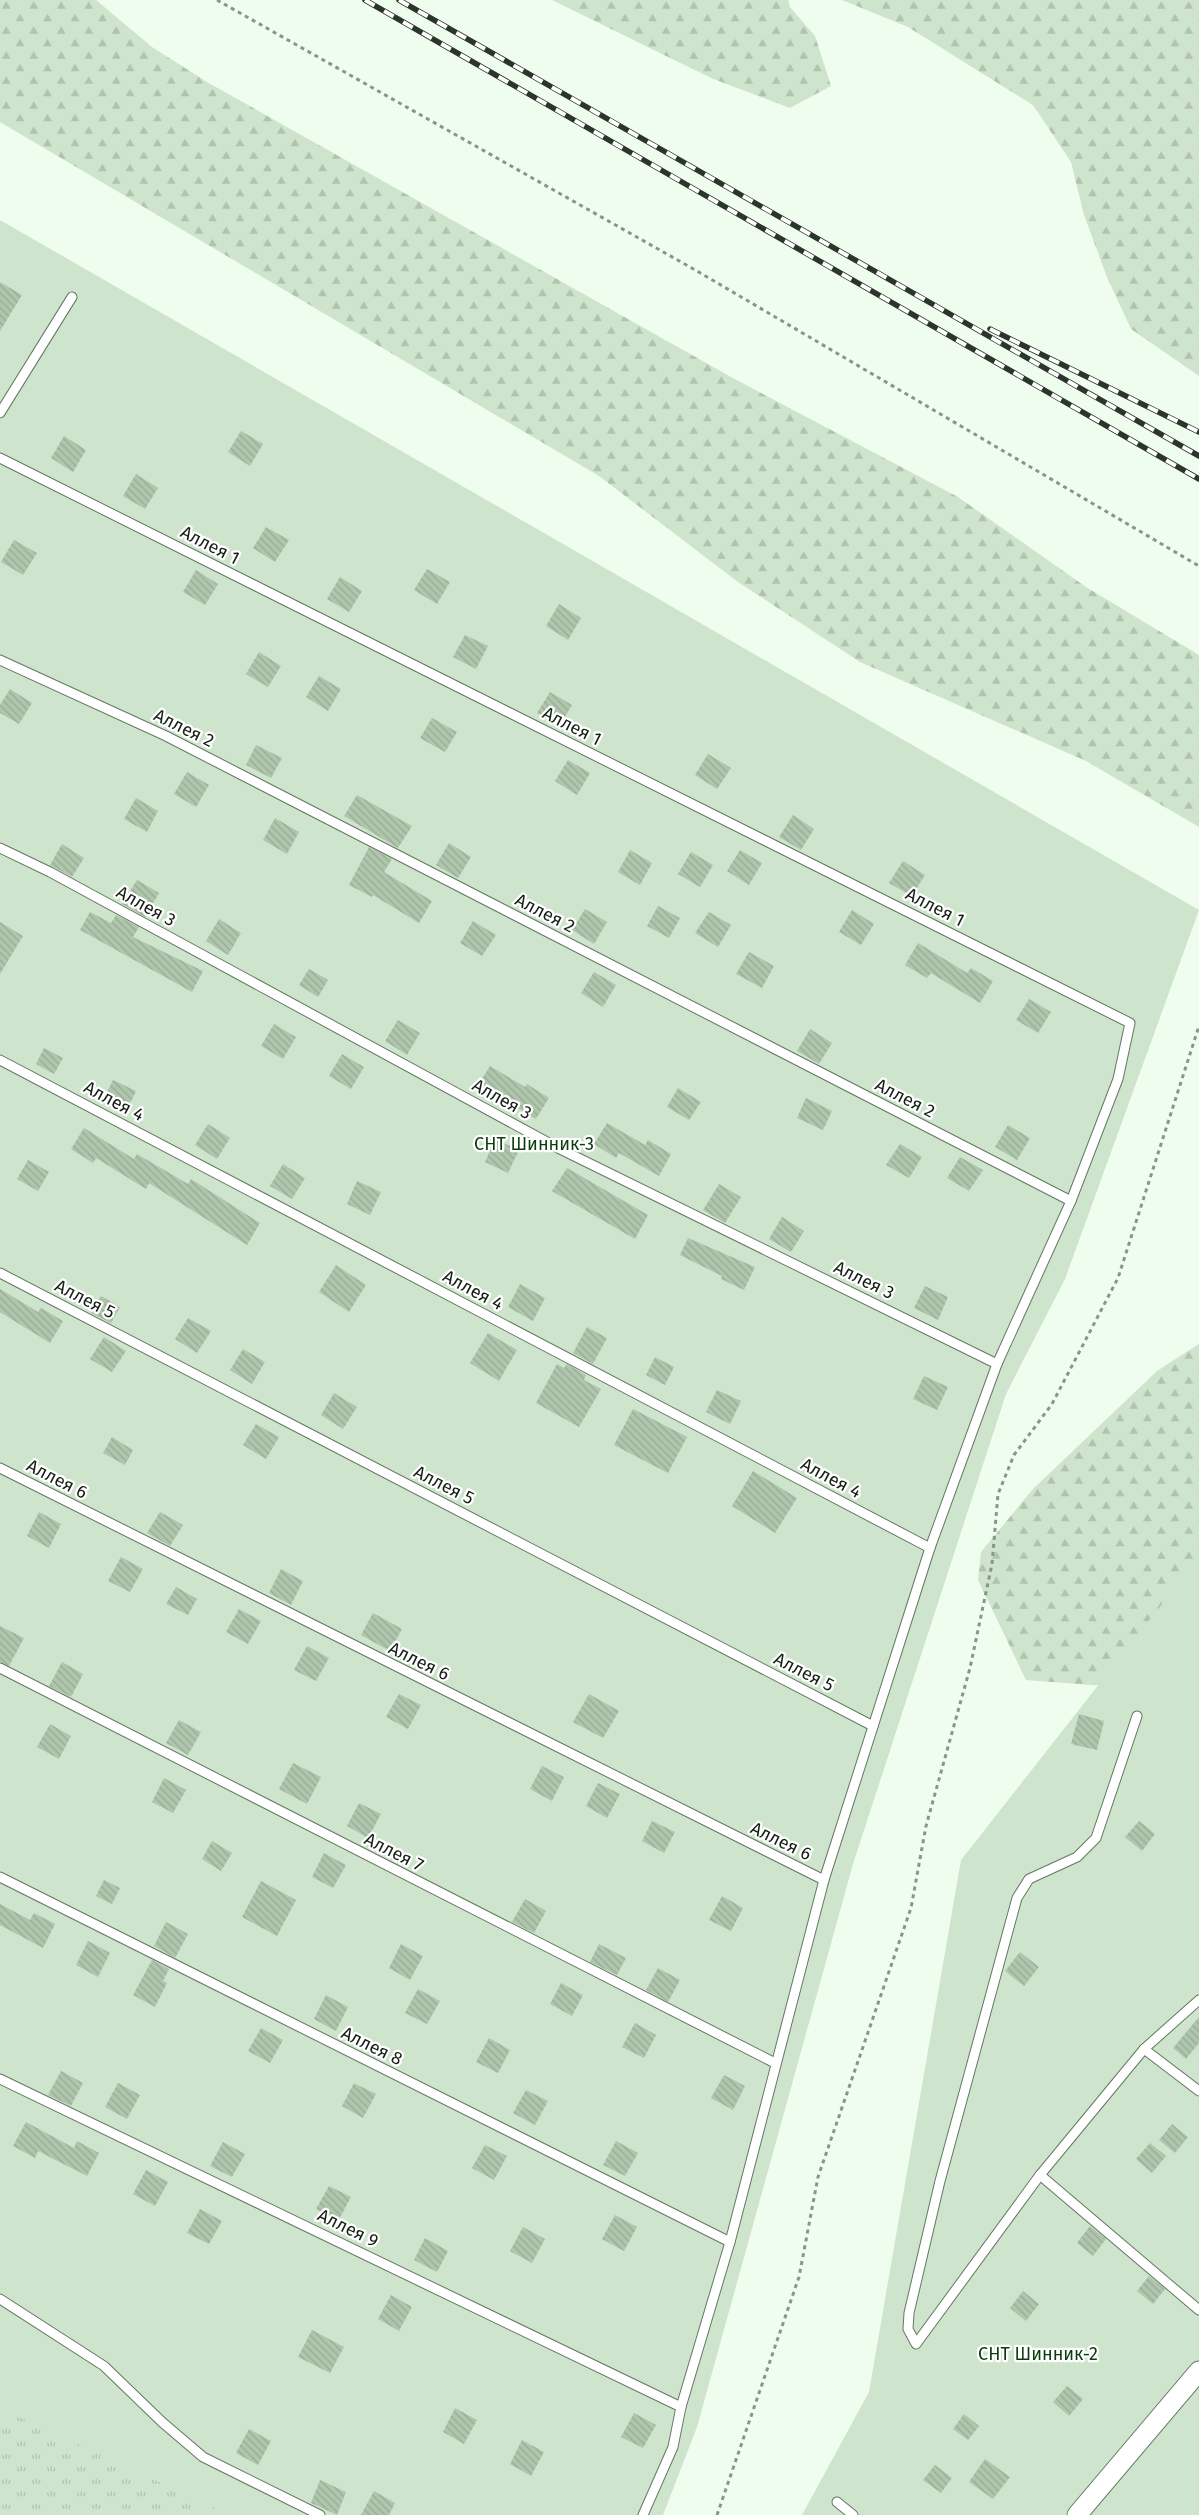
<svg xmlns="http://www.w3.org/2000/svg" width="1199" height="2515" viewBox="0 0 1199 2515" font-family="'Fira Sans',sans-serif">
<style>
.grass{fill:url(#grass-tufts)}
.forest{fill:url(#forest-firs)}
.garden{fill:#cee4cc}
.building{fill:url(#building-back-hatch)}
.lines{fill:none;stroke-linecap:round;stroke-linejoin:round}
.service-casing{stroke:#637861;stroke-width:11}
.minor-casing{stroke:#637861;stroke-width:21}
.path{stroke:#8a9589;stroke-width:3;stroke-dasharray:4 4;stroke-linecap:butt}
.service{stroke:#fff;stroke-width:9}
.minor{stroke:#fff;stroke-width:19}
.rail-casing{stroke:#2c352c;stroke-width:5.5}
.rail{stroke:#fff;stroke-width:4;stroke-dasharray:11;stroke-linecap:butt}
.labels{text-anchor:middle;stroke-width:4.5;stroke-linejoin:round;paint-order:stroke}
.street-label{font-size:18px;fill:#161f16;stroke:#fff}
.park-label{font-size:18px;fill:#0b3c0d;stroke:#fff}
</style>
<defs>
<pattern id="grass-tufts" width="24" height="20" patternUnits="userSpaceOnUse" patternTransform="scale(1.25)"><rect width="24" height="20" fill="#cee4cc"/><path d="M3 7l-1-3M5 7V3M7 7l1-3M15 17l-1-3M17 17v-4M19 17l1-3" fill="none" stroke="#b0c3ae"/></pattern>
<pattern id="forest-firs" width="22" height="20" patternUnits="userSpaceOnUse" patternTransform="scale(1.25)"><rect width="22" height="20" fill="#cee4cc"/><path d="M5 1l3.5 6h-7zM16 11l3.5 6h-7z" fill="#b0c3ae"/></pattern>
<pattern id="building-back-hatch" width="6" height="6" patternUnits="userSpaceOnUse" patternTransform="scale(1.25)"><rect width="6" height="6" fill="#afc6ad"/><path d="M-1 5l2 2M0 0l6 6M5-1l2 2" fill="none" stroke="#96aa94"/></pattern>
</defs>
<rect width="100%" height="100%" fill="#effdee"/>
<!-- grass -->
<path class="grass" d="M 0,2321 L 277,2515 L 0,2515 Z"/>
<!-- forest -->
<g class="forest">
<path d="M 0,0 L 96,0 L 152,47 L 207,82 L 731,377 L 958,497 L 1086,587 L 1199,655 L 1199,827 L 1086,761 L 860,662 L 738,582 L 599,476 L 0,122 Z"/>
<path d="M 552,0 L 788,0 L 790,7 L 815,36 L 831,86 L 790,108 L 711,78 Z"/>
<path d="M 842,0 L 1199,0 L 1199,376 L 1131,329 L 1107,277 L 1084,215 L 1071,162 L 1033,105 L 908,27 Z"/>
<path d="M 1199,1344 L 1199,1665 L 1158,1690 L 1026,1680 L 978,1580 L 981,1552 L 1033,1489 L 1157,1371 Z"/>
</g>
<!-- garden -->
<g class="garden">
<path d="M 0,220 L 1199,910 L 1065,1279 L 1006,1394 L 853,1864 L 697,2427 L 663,2515 L 230,2515 L 0,2408 Z"/>
<path d="M 1199,1557 L 1199,2515 L 802,2515 L 869,2392 L 961,1860 Z"/>
</g>
<!-- building -->
<g class="building">
<path d="M 0,282 L 22,295 L 0,331 Z"/>
<path d="M 241,431 L 263,444 L 250,466 L 228,452 Z"/>
<path d="M 64,436 L 86,450 L 73,472 L 51,458 Z"/>
<path d="M 136,474 L 158,488 L 145,509 L 123,496 Z"/>
<path d="M 266,527 L 289,540 L 275,562 L 253,548 Z"/>
<path d="M 14,540 L 37,553 L 23,575 L 1,562 Z"/>
<path d="M 427,569 L 450,582 L 437,604 L 414,590 Z"/>
<path d="M 196,570 L 218,584 L 205,605 L 183,592 Z"/>
<path d="M 340,577 L 362,591 L 349,612 L 327,599 Z"/>
<path d="M 559,604 L 581,618 L 568,640 L 546,626 Z"/>
<path d="M 465,635 L 488,646 L 476,669 L 453,657 Z"/>
<path d="M 259,652 L 281,666 L 268,687 L 246,674 Z"/>
<path d="M 319,676 L 341,689 L 328,711 L 306,697 Z"/>
<path d="M 10,689 L 32,703 L 19,724 L 0,713 L 0,705 Z"/>
<path d="M 550,692 L 572,705 L 559,727 L 537,713 Z"/>
<path d="M 432,718 L 457,732 L 445,752 L 420,738 Z"/>
<path d="M 256,745 L 282,758 L 271,778 L 246,765 Z"/>
<path d="M 708,754 L 731,768 L 717,789 L 695,775 Z"/>
<path d="M 568,760 L 590,773 L 577,795 L 555,781 Z"/>
<path d="M 187,772 L 209,785 L 196,807 L 174,794 Z"/>
<path d="M 357,795 L 412,826 L 398,848 L 344,816 Z"/>
<path d="M 136,798 L 158,811 L 147,832 L 124,819 Z"/>
<path d="M 793,815 L 814,829 L 801,850 L 779,837 Z"/>
<path d="M 275,818 L 299,832 L 287,854 L 263,840 Z"/>
<path d="M 449,843 L 471,857 L 458,878 L 436,865 Z"/>
<path d="M 62,844 L 84,858 L 72,877 L 50,865 Z"/>
<path d="M 369,847 L 392,859 L 384,872 L 432,901 L 419,923 L 373,895 L 372,897 L 349,885 Z"/>
<path d="M 630,850 L 652,863 L 640,885 L 618,872 Z"/>
<path d="M 740,850 L 762,863 L 749,885 L 727,871 Z"/>
<path d="M 691,852 L 713,865 L 700,887 L 678,874 Z"/>
<path d="M 903,861 L 925,875 L 912,896 L 889,883 Z"/>
<path d="M 137,880 L 159,893 L 145,917 L 122,904 Z"/>
<path d="M 658,906 L 680,918 L 669,938 L 647,926 Z"/>
<path d="M 585,909 L 607,922 L 594,944 L 572,930 Z"/>
<path d="M 852,910 L 874,924 L 861,945 L 839,932 Z"/>
<path d="M 90,912 L 111,923 L 116,915 L 139,927 L 133,937 L 203,971 L 192,992 L 80,930 Z"/>
<path d="M 709,912 L 731,925 L 718,947 L 695,933 Z"/>
<path d="M 219,919 L 241,933 L 228,955 L 206,941 Z"/>
<path d="M 473,921 L 496,935 L 482,956 L 460,943 Z"/>
<path d="M 0,922 L 23,936 L 0,974 Z"/>
<path d="M 918,943 L 967,973 L 971,968 L 993,981 L 980,1003 L 931,973 L 927,978 L 905,965 Z"/>
<path d="M 749,952 L 774,966 L 762,988 L 736,974 Z"/>
<path d="M 309,969 L 328,980 L 318,997 L 299,985 Z"/>
<path d="M 594,972 L 616,985 L 603,1007 L 581,993 Z"/>
<path d="M 1029,999 L 1051,1012 L 1038,1033 L 1016,1020 Z"/>
<path d="M 398,1020 L 420,1033 L 407,1055 L 385,1041 Z"/>
<path d="M 274,1024 L 296,1037 L 283,1059 L 261,1046 Z"/>
<path d="M 810,1029 L 832,1043 L 819,1064 L 797,1051 Z"/>
<path d="M 44,1048 L 63,1058 L 54,1074 L 36,1064 Z"/>
<path d="M 342,1054 L 364,1067 L 351,1089 L 329,1076 Z"/>
<path d="M 490,1066 L 525,1087 L 527,1084 L 549,1098 L 536,1119 L 500,1098 L 499,1101 L 477,1087 Z"/>
<path d="M 113,1080 L 136,1091 L 125,1114 L 102,1102 Z"/>
<path d="M 678,1088 L 701,1102 L 689,1120 L 667,1107 Z"/>
<path d="M 806,1098 L 832,1111 L 823,1130 L 797,1118 Z"/>
<path d="M 607,1123 L 645,1145 L 648,1140 L 671,1154 L 659,1176 L 619,1153 L 616,1158 L 594,1144 Z"/>
<path d="M 208,1124 L 230,1138 L 217,1159 L 195,1145 Z"/>
<path d="M 1008,1125 L 1030,1138 L 1017,1160 L 995,1147 Z"/>
<path d="M 84,1128 L 134,1159 L 137,1154 L 188,1184 L 191,1179 L 260,1223 L 247,1245 L 149,1183 L 146,1189 L 96,1158 L 93,1163 L 71,1149 Z"/>
<path d="M 495,1139 L 519,1150 L 508,1173 L 485,1162 Z"/>
<path d="M 900,1144 L 922,1157 L 909,1178 L 886,1165 Z"/>
<path d="M 960,1157 L 983,1170 L 969,1191 L 947,1178 Z"/>
<path d="M 28,1160 L 49,1172 L 38,1191 L 17,1179 Z"/>
<path d="M 283,1164 L 305,1178 L 292,1199 L 270,1186 Z"/>
<path d="M 567,1168 L 648,1215 L 635,1239 L 552,1191 Z"/>
<path d="M 357,1181 L 381,1192 L 370,1215 L 347,1204 Z"/>
<path d="M 719,1184 L 741,1197 L 725,1223 L 703,1210 Z"/>
<path d="M 782,1217 L 804,1231 L 791,1252 L 769,1239 Z"/>
<path d="M 688,1238 L 755,1267 L 744,1290 L 721,1279 L 722,1276 L 680,1255 Z"/>
<path d="M 336,1265 L 366,1285 L 349,1312 L 319,1292 Z"/>
<path d="M 520,1284 L 545,1298 L 533,1321 L 508,1307 Z"/>
<path d="M 925,1286 L 948,1297 L 938,1320 L 914,1308 Z"/>
<path d="M 0,1289 L 38,1312 L 41,1308 L 63,1321 L 50,1343 L 0,1312 Z"/>
<path d="M 101,1296 L 120,1307 L 111,1323 L 91,1313 Z"/>
<path d="M 188,1318 L 211,1331 L 197,1353 L 175,1339 Z"/>
<path d="M 587,1327 L 607,1338 L 593,1364 L 573,1353 Z"/>
<path d="M 488,1333 L 517,1350 L 499,1381 L 470,1363 Z"/>
<path d="M 104,1337 L 126,1351 L 112,1372 L 90,1359 Z"/>
<path d="M 243,1349 L 265,1362 L 252,1384 L 230,1370 Z"/>
<path d="M 655,1357 L 674,1367 L 665,1385 L 646,1375 Z"/>
<path d="M 557,1364 L 564,1368 L 567,1364 L 586,1375 L 584,1380 L 601,1389 L 579,1427 L 536,1403 Z"/>
<path d="M 924,1376 L 948,1387 L 937,1410 L 913,1399 Z"/>
<path d="M 717,1390 L 741,1401 L 730,1424 L 706,1412 Z"/>
<path d="M 334,1393 L 357,1407 L 343,1429 L 321,1415 Z"/>
<path d="M 633,1409 L 687,1437 L 668,1473 L 614,1445 Z"/>
<path d="M 256,1424 L 279,1437 L 266,1459 L 243,1445 Z"/>
<path d="M 112,1437 L 133,1450 L 125,1465 L 103,1453 Z"/>
<path d="M 753,1471 L 797,1498 L 775,1533 L 732,1506 Z"/>
<path d="M 39,1512 L 61,1524 L 49,1548 L 27,1536 Z"/>
<path d="M 160,1512 L 183,1525 L 170,1546 L 147,1533 Z"/>
<path d="M 121,1557 L 143,1569 L 130,1592 L 108,1581 Z"/>
<path d="M 281,1569 L 303,1581 L 291,1605 L 269,1593 Z"/>
<path d="M 176,1587 L 197,1599 L 188,1615 L 166,1604 Z"/>
<path d="M 239,1609 L 261,1621 L 248,1644 L 226,1632 Z"/>
<path d="M 373,1613 L 402,1629 L 390,1651 L 361,1635 Z"/>
<path d="M 0,1626 L 24,1638 L 9,1666 L 0,1662 Z"/>
<path d="M 307,1646 L 329,1658 L 316,1681 L 294,1670 Z"/>
<path d="M 62,1662 L 83,1674 L 71,1697 L 49,1686 Z"/>
<path d="M 399,1694 L 421,1705 L 408,1729 L 386,1717 Z"/>
<path d="M 589,1694 L 619,1711 L 603,1738 L 573,1722 Z"/>
<path d="M 1079,1714 L 1104,1721 L 1097,1750 L 1071,1744 Z"/>
<path d="M 179,1720 L 201,1732 L 188,1755 L 166,1743 Z"/>
<path d="M 50,1724 L 71,1736 L 59,1759 L 37,1747 Z"/>
<path d="M 293,1763 L 321,1777 L 307,1804 L 279,1789 Z"/>
<path d="M 542,1766 L 564,1777 L 552,1801 L 530,1789 Z"/>
<path d="M 164,1778 L 186,1790 L 173,1813 L 152,1802 Z"/>
<path d="M 598,1783 L 620,1794 L 607,1818 L 586,1806 Z"/>
<path d="M 359,1803 L 381,1814 L 368,1838 L 347,1826 Z"/>
<path d="M 652,1821 L 675,1832 L 664,1853 L 642,1841 Z"/>
<path d="M 1139,1821 L 1155,1834 L 1142,1851 L 1125,1837 Z"/>
<path d="M 212,1841 L 232,1853 L 221,1871 L 202,1859 Z"/>
<path d="M 324,1853 L 346,1865 L 333,1888 L 312,1877 Z"/>
<path d="M 104,1880 L 120,1888 L 112,1904 L 96,1896 Z"/>
<path d="M 261,1881 L 296,1900 L 277,1936 L 242,1917 Z"/>
<path d="M 722,1896 L 743,1908 L 731,1931 L 709,1920 Z"/>
<path d="M 525,1899 L 546,1911 L 534,1933 L 512,1922 Z"/>
<path d="M 0,1904 L 30,1920 L 34,1913 L 55,1924 L 43,1948 L 0,1925 Z"/>
<path d="M 166,1922 L 188,1934 L 175,1958 L 154,1946 Z"/>
<path d="M 88,1941 L 110,1953 L 98,1977 L 76,1965 Z"/>
<path d="M 401,1944 L 423,1956 L 410,1980 L 389,1968 Z"/>
<path d="M 599,1944 L 626,1958 L 617,1975 L 590,1962 Z"/>
<path d="M 1020,1952 L 1039,1967 L 1024,1986 L 1005,1971 Z"/>
<path d="M 152,1960 L 169,1969 L 163,1981 L 167,1983 L 155,2007 L 133,1995 Z"/>
<path d="M 658,1968 L 680,1980 L 668,2002 L 646,1990 Z"/>
<path d="M 561,1983 L 583,1995 L 572,2016 L 550,2004 Z"/>
<path d="M 418,1989 L 440,2001 L 427,2024 L 405,2013 Z"/>
<path d="M 326,1995 L 348,2007 L 336,2031 L 314,2019 Z"/>
<path d="M 1199,2017 L 1199,2043 L 1186,2059 L 1173,2048 Z"/>
<path d="M 635,2023 L 656,2035 L 644,2058 L 622,2047 Z"/>
<path d="M 261,2028 L 283,2040 L 270,2063 L 248,2051 Z"/>
<path d="M 489,2038 L 510,2050 L 498,2073 L 476,2062 Z"/>
<path d="M 61,2071 L 83,2083 L 71,2106 L 48,2095 Z"/>
<path d="M 724,2075 L 745,2086 L 733,2110 L 711,2098 Z"/>
<path d="M 118,2083 L 140,2095 L 127,2119 L 105,2107 Z"/>
<path d="M 354,2083 L 376,2094 L 363,2118 L 342,2106 Z"/>
<path d="M 526,2090 L 548,2101 L 535,2125 L 513,2113 Z"/>
<path d="M 26,2122 L 74,2148 L 77,2141 L 99,2153 L 87,2176 L 38,2151 L 35,2158 L 13,2146 Z"/>
<path d="M 1172,2124 L 1188,2137 L 1175,2153 L 1159,2140 Z"/>
<path d="M 616,2141 L 638,2153 L 625,2176 L 603,2165 Z"/>
<path d="M 223,2142 L 245,2154 L 232,2177 L 210,2166 Z"/>
<path d="M 1150,2143 L 1166,2156 L 1152,2173 L 1136,2159 Z"/>
<path d="M 485,2145 L 507,2156 L 494,2180 L 472,2168 Z"/>
<path d="M 146,2170 L 168,2182 L 155,2206 L 133,2194 Z"/>
<path d="M 329,2186 L 351,2197 L 338,2221 L 316,2209 Z"/>
<path d="M 200,2209 L 222,2221 L 209,2244 L 187,2233 Z"/>
<path d="M 615,2215 L 637,2227 L 624,2251 L 602,2239 Z"/>
<path d="M 1090,2226 L 1106,2239 L 1093,2256 L 1077,2243 Z"/>
<path d="M 523,2227 L 545,2239 L 532,2263 L 510,2251 Z"/>
<path d="M 425,2238 L 448,2251 L 437,2272 L 414,2260 Z"/>
<path d="M 1149,2276 L 1165,2289 L 1153,2304 L 1137,2291 Z"/>
<path d="M 1023,2291 L 1039,2304 L 1026,2321 L 1010,2308 Z"/>
<path d="M 391,2295 L 412,2307 L 399,2331 L 378,2319 Z"/>
<path d="M 312,2330 L 344,2347 L 330,2373 L 298,2357 Z"/>
<path d="M 1067,2386 L 1083,2399 L 1069,2416 L 1053,2402 Z"/>
<path d="M 455,2408 L 477,2420 L 464,2444 L 443,2432 Z"/>
<path d="M 634,2413 L 656,2425 L 643,2448 L 621,2437 Z"/>
<path d="M 964,2414 L 979,2426 L 968,2440 L 953,2429 Z"/>
<path d="M 249,2429 L 271,2441 L 258,2465 L 236,2453 Z"/>
<path d="M 522,2440 L 544,2452 L 531,2476 L 510,2464 Z"/>
<path d="M 985,2459 L 1010,2477 L 993,2499 L 969,2482 Z"/>
<path d="M 935,2465 L 952,2478 L 941,2493 L 923,2480 Z"/>
<path d="M 320,2480 L 346,2492 L 337,2515 L 311,2503 Z"/>
<path d="M 374,2491 L 395,2503 L 389,2515 L 361,2515 Z"/>
</g>
<g class="lines">
<!-- service casing -->
<g class="service-casing">
<g id="service">
<path d="M 0,413 L 72,297"/>
<path d="M 0,458 L 1130,1023 L 1118,1079 L 1071,1201 L 997,1364 L 930,1548 L 824,1880 L 730,2242 L 681,2407 L 673,2447 L 643,2515"/>
<path d="M 0,660 L 166,736 L 1071,1201"/>
<path d="M 0,848 L 50,872 L 558,1148 L 997,1364"/>
<path d="M 0,1060 L 930,1548"/>
<path d="M 0,1273 L 873,1726"/>
<path d="M 0,1468 L 824,1880"/>
<path d="M 0,1668 L 775,2063"/>
<path d="M 1137,1716 L 1096,1838 L 1077,1857 L 1029,1879 L 1017,1898 L 940,2181 L 909,2313 L 908,2329 L 916,2344 L 1040,2175 L 1144,2049 L 1199,2000"/>
<path d="M 0,1877 L 730,2242"/>
<path d="M 1144,2049 L 1199,2091"/>
<path d="M 0,2079 L 681,2407"/>
<path d="M 1040,2175 L 1199,2310"/>
<path d="M 0,2299 L 104,2366 L 162,2422 L 203,2457 L 320,2515"/>
<path d="M 837,2502 L 853,2515"/>
</g>
</g>
<!-- minor casing -->
<g class="minor-casing">
<path id="minor" d="M 1077,2515 L 1199,2371"/>
</g>
<!-- path -->
<g class="path">
<path d="M 217,0 L 697,271 L 1199,566"/>
<path d="M 717,2515 L 799,2277 L 818,2177 L 911,1908 L 926,1826 L 970,1668 L 992,1564 L 998,1494 L 1014,1455 L 1052,1404 L 1118,1278 L 1199,1026"/>
</g>
<!-- service -->
<use href="#service" class="service"/>
<!-- minor -->
<use href="#minor" class="minor"/>
<!-- rail casing -->
<g class="rail-casing">
<g id="rail">
<path d="M 365,0 L 1199,479"/>
<path d="M 399,0 L 1199,456"/>
<path d="M 990,329 L 1199,432"/>
</g>
</g>
<!-- rail -->
<use href="#rail" class="rail"/>
</g>
<g class="labels">
<!-- street labels -->
<g class="street-label">
<text transform="translate(210 545) rotate(27)" y="6">Аллея 1</text>
<text transform="translate(572 726) rotate(27)" y="6">Аллея 1</text>
<text transform="translate(184 728) rotate(26)" y="6">Аллея 2</text>
<text transform="translate(146 906) rotate(29)" y="6">Аллея 3</text>
<text transform="translate(935 907) rotate(27)" y="6">Аллея 1</text>
<text transform="translate(545 913) rotate(27)" y="6">Аллея 2</text>
<text transform="translate(905 1098) rotate(27)" y="6">Аллея 2</text>
<text transform="translate(502 1099) rotate(29)" y="6">Аллея 3</text>
<text transform="translate(114 1101) rotate(28)" y="6">Аллея 4</text>
<text transform="translate(864 1280) rotate(26)" y="6">Аллея 3</text>
<text transform="translate(473 1290) rotate(28)" y="6">Аллея 4</text>
<text transform="translate(85 1299) rotate(27)" y="6">Аллея 5</text>
<text transform="translate(831 1478) rotate(28)" y="6">Аллея 4</text>
<text transform="translate(57 1479) rotate(27)" y="6">Аллея 6</text>
<text transform="translate(444 1485) rotate(27)" y="6">Аллея 5</text>
<text transform="translate(419 1661) rotate(26)" y="6">Аллея 6</text>
<text transform="translate(804 1672) rotate(27)" y="6">Аллея 5</text>
<text transform="translate(781 1841) rotate(26)" y="6">Аллея 6</text>
<text transform="translate(394 1852) rotate(27)" y="6">Аллея 7</text>
<text transform="translate(372 2046) rotate(26)" y="6">Аллея 8</text>
<text transform="translate(348 2228) rotate(26)" y="6">Аллея 9</text>
</g>
<!-- park labels -->
<g class="park-label">
<text x="534" y="1150">СНТ Шинник-3</text>
<text x="1038" y="2360">СНТ Шинник-2</text>
</g>
</g>
</svg>
